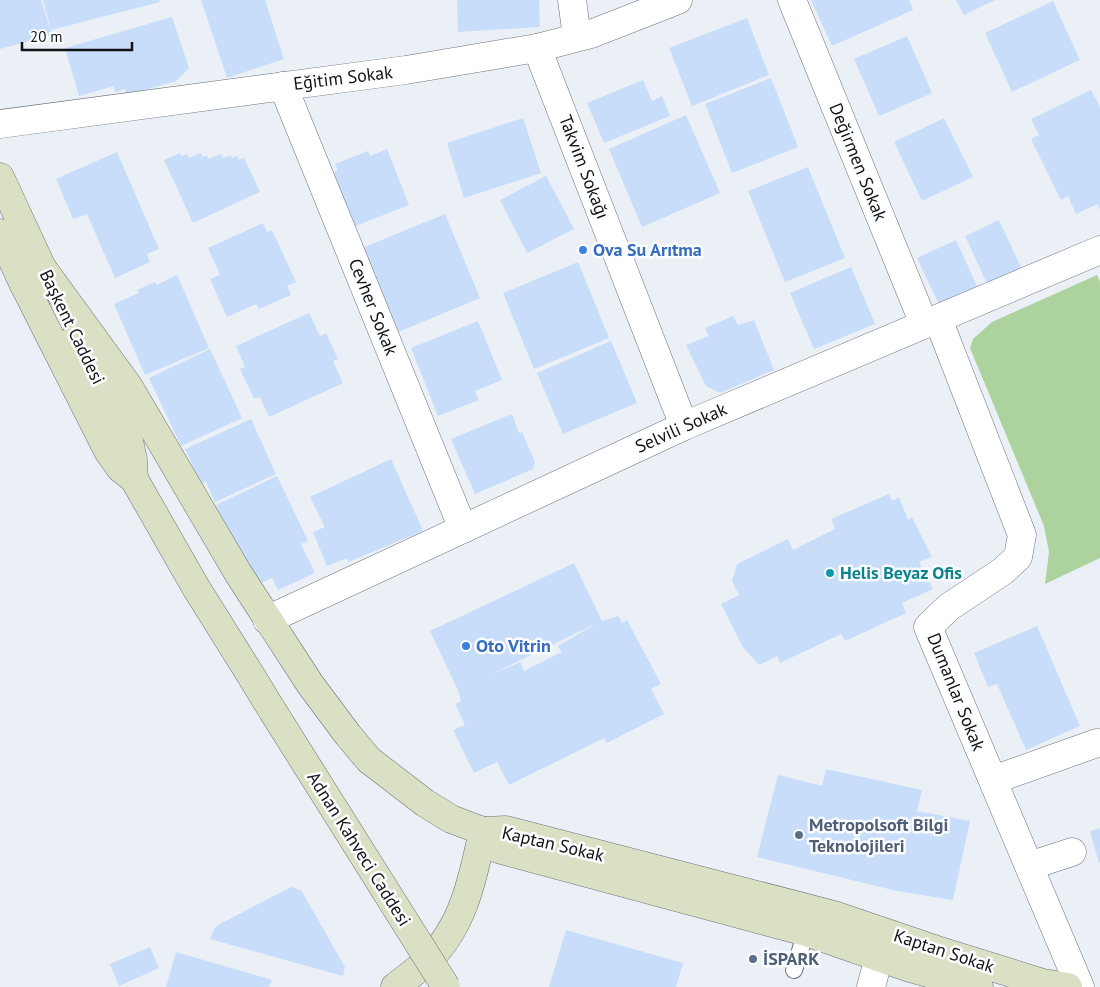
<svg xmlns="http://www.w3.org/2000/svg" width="1100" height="987" viewBox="0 0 1100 987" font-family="'PT Sans',sans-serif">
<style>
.green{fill:#acd29d}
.building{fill:#c7ddf9;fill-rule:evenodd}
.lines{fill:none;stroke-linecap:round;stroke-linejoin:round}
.lane-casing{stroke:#6c7076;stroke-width:18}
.street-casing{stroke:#6c7076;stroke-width:29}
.secondary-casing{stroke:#6c7076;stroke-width:29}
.lane{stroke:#fff;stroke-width:16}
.street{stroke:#fff;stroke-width:28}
.secondary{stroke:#dae0c4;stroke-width:28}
.secondary-bridge-casing{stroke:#6c7076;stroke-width:29;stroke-linecap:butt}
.secondary-bridge{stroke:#dae0c4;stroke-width:28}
.shop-dot{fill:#3f7fe0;stroke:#fcfdff;stroke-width:2}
.culture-dot{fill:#0f9aa8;stroke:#fcfdff;stroke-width:2}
.service-dot{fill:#5c6f8a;stroke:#fcfdff;stroke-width:2}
.labels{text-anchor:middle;stroke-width:5;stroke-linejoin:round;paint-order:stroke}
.street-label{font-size:18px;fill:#111315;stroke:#fcfdff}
.shop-label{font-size:18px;font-weight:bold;fill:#366cbe;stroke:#fcfdff;text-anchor:start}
.culture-label{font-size:18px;font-weight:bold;fill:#0d838f;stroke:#fcfdff;text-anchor:start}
.service-label{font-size:18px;font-weight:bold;fill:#4e5e75;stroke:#fcfdff;text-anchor:start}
</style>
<rect width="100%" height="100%" fill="#ebf0f7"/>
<!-- green -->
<path class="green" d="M 1097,275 L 1100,282 L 1100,558 L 1045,584 L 1049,552 L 1044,526 L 970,348 L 973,339 L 992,322 Z"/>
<!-- building -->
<g class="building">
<path d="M 0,0 L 41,0 L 52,35 L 0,49 Z"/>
<path d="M 43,0 L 159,0 L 160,2 L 51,30 Z"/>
<path d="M 201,0 L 265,0 L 284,59 L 227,78 Z"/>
<path d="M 457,0 L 539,0 L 540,27 L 458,32 Z"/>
<path d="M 811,0 L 909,0 L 913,10 L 832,46 Z"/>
<path d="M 956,0 L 995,0 L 964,15 Z"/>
<path d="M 1053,1 L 1080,60 L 1012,92 L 985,33 Z"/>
<path d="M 172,17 L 189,68 L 176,81 L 126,95 L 125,89 L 115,92 L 114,86 L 79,96 L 65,48 Z"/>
<path d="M 747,18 L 769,75 L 692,106 L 669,48 Z"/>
<path d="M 907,36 L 932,93 L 879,116 L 854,59 Z"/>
<path d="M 771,78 L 798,147 L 732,173 L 705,104 Z"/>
<path d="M 643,80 L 652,101 L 662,96 L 670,116 L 604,143 L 587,103 Z"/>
<path d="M 1091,90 L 1100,107 L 1100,209 L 1097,204 L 1076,214 L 1068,196 L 1061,200 L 1031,139 L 1039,135 L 1031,119 Z"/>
<path d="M 686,115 L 720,193 L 642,227 L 609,149 Z"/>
<path d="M 523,118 L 541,173 L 464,198 L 447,143 Z"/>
<path d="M 944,118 L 973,177 L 922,201 L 894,142 Z"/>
<path d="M 387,149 L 409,205 L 353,227 L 331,174 L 338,170 L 335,164 L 368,151 L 370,156 Z"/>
<path d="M 117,152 L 159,249 L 147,254 L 150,262 L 115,278 L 87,214 L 73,219 L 56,179 Z"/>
<path d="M 180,153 L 181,156 L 187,154 L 189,158 L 201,153 L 203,157 L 207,155 L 208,159 L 221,154 L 223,158 L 231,155 L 232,158 L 237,156 L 239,160 L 244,158 L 260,192 L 193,223 L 164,160 Z"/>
<path d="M 808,167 L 845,258 L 785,282 L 748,191 Z"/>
<path d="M 546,176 L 574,229 L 527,253 L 500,200 Z"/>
<path d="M 445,214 L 480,298 L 396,333 L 360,249 Z"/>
<path d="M 999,220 L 1026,278 L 992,294 L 965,236 Z"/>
<path d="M 263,223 L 267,232 L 272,230 L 296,282 L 287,286 L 291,295 L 259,309 L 256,304 L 227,317 L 210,279 L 220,275 L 208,248 Z"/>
<path d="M 956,240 L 982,297 L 944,315 L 917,258 Z"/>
<path d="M 578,262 L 609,338 L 534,369 L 503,293 Z"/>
<path d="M 851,267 L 875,324 L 814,349 L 790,293 Z"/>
<path d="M 177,275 L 209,348 L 145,375 L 114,304 L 139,293 L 137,290 L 155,282 L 157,285 Z"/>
<path d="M 309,313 L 320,336 L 326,333 L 338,359 L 333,361 L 343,383 L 269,417 L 260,397 L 254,399 L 240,369 L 245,367 L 236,346 Z"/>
<path d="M 733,316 L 738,325 L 754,320 L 774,370 L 720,393 L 706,386 L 686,345 L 709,336 L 705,328 Z"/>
<path d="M 478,321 L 502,380 L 475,391 L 479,400 L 438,416 L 411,348 Z"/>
<path d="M 611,341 L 637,403 L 563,434 L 537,373 Z"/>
<path d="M 210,349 L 242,418 L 181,446 L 149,378 Z"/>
<path d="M 512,414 L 519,433 L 522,432 L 535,462 L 533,469 L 475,494 L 451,439 Z"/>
<path d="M 251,419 L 276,474 L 215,502 L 206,482 L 201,484 L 185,449 Z"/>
<path d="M 391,459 L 423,531 L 348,562 L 347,558 L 327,566 L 313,532 L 325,527 L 310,497 Z"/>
<path d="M 277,476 L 308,541 L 301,544 L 315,573 L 278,590 L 272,578 L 254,586 L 216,505 Z"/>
<path d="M 889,494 L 892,501 L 899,497 L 908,520 L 912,517 L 932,557 L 919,562 L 933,589 L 902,603 L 906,613 L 845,641 L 841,634 L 780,663 L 777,656 L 759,665 L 742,646 L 721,604 L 739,595 L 732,581 L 737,564 L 788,539 L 793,550 L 835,529 L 831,519 Z"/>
<path d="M 574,563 L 602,621 L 618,616 L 622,623 L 627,620 L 661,684 L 651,689 L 664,714 L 607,743 L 604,738 L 509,785 L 497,762 L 474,773 L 453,730 L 465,725 L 455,704 L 461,701 L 458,690 L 430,631 ZM 597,623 L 558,646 L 562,652 L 524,671 L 520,662 L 488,676 Z"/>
<path d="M 1037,626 L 1080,726 L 1026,750 L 997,684 L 988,687 L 974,653 Z"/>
<path d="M 826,769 L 922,790 L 917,811 L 970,821 L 953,900 L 897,891 L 757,857 L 778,775 L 822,786 Z"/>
<path d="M 1100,828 L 1100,862 L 1099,863 L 1090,831 Z"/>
<path d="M 291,887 L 301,890 L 345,967 L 343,976 L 210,939 L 214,929 L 218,925 Z"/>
<path d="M 566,930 L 683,963 L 676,987 L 549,987 Z"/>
<path d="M 150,947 L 159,968 L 119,986 L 110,964 Z"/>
<path d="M 176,952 L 272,980 L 269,987 L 166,987 Z"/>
</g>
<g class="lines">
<!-- lane casing -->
<g class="lane-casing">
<path id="lane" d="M 794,970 L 806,932"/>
</g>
<!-- street casing -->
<g class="street-casing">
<g id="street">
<path d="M 572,0 L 577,37"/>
<path d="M 792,0 L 924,324"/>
<path d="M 537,48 L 684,426"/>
<path d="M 283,86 L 463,529"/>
<path d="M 0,124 L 406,70 L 537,48 L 591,34 L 678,0"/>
<path d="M 938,319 L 1022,535 L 1018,557 L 1003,571 L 949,607 L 928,627 L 1080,987"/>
<path d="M 267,620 L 684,426 L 1100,250"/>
<path d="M 993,780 L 1097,743"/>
<path d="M 1029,866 L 1072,852"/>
<path d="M 871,987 L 879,957"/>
</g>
</g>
<!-- secondary casing -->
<g class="secondary-casing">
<g id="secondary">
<path d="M 0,177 L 50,285"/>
<path d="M 0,233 L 23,283 L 108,451 L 120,468 L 134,479 L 195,586 L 250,674 L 272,710"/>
<path d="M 43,269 L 129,387 L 238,573 L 310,684 L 348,735 L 369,760 L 425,803 L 451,819 L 483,831 L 506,830 L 834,915 L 937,950 L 1043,983 L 1068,987"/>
<path d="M 76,336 L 129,441 L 133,460 L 134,479"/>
<path d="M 483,831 L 498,849 L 806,932 L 910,968 L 979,987"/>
<path d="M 395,987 C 406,978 418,970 428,960 C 464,926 473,877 483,831"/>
</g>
</g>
<!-- lane -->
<use href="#lane" class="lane"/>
<!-- street -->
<use href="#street" class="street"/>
<!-- secondary -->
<use href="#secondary" class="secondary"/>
<!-- secondary-bridge casing -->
<g class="secondary-bridge-casing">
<path id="secondary-bridge" d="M 272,710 L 446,987"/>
</g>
<!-- secondary-bridge -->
<use href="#secondary-bridge" class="secondary-bridge"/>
</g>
<!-- markers -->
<g class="shop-dot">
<circle cx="583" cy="250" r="5"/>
<circle cx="466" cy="646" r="5"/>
</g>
<circle class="culture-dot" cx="830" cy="573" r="5"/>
<g class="service-dot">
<circle cx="799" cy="835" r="5"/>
<circle cx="753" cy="959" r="5"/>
</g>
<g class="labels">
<!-- street labels -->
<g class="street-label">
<text transform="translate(343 78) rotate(-7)" y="6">Eğitim Sokak</text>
<text transform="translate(858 162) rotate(68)" y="6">Değirmen Sokak</text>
<text transform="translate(584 167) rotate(69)" y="6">Takvim Sokağı</text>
<text transform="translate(373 307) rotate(68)" y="6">Cevher Sokak</text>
<text transform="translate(72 327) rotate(64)" y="6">Başkent Caddesi</text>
<text transform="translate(681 428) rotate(-24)" y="6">Selvili Sokak</text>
<text transform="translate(956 692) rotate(68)" y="6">Dumanlar Sokak</text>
<text transform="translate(553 844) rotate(13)" y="6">Kaptan Sokak</text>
<text transform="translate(359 849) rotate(58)" y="6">Adnan Kahveci Caddesi</text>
<text transform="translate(944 951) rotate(18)" y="6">Kaptan Sokak</text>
</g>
<!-- shop labels -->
<g class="shop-label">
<text x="593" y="256">Ova Su Arıtma</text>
<text x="476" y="652">Oto Vitrin</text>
</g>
<!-- culture labels -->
<g class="culture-label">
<text x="840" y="579">Helis Beyaz Ofis</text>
</g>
<!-- service labels -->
<g class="service-label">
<text x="809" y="831">Metropolsoft Bilgi<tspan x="809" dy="21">Teknolojileri</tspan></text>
<text x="763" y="965">İSPARK</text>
</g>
</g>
<!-- scale -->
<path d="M22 42v8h110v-8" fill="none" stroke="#111315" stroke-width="2.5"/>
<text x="30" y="42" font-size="15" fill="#111315" stroke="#fcfdff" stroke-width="4" paint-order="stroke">20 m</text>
</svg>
